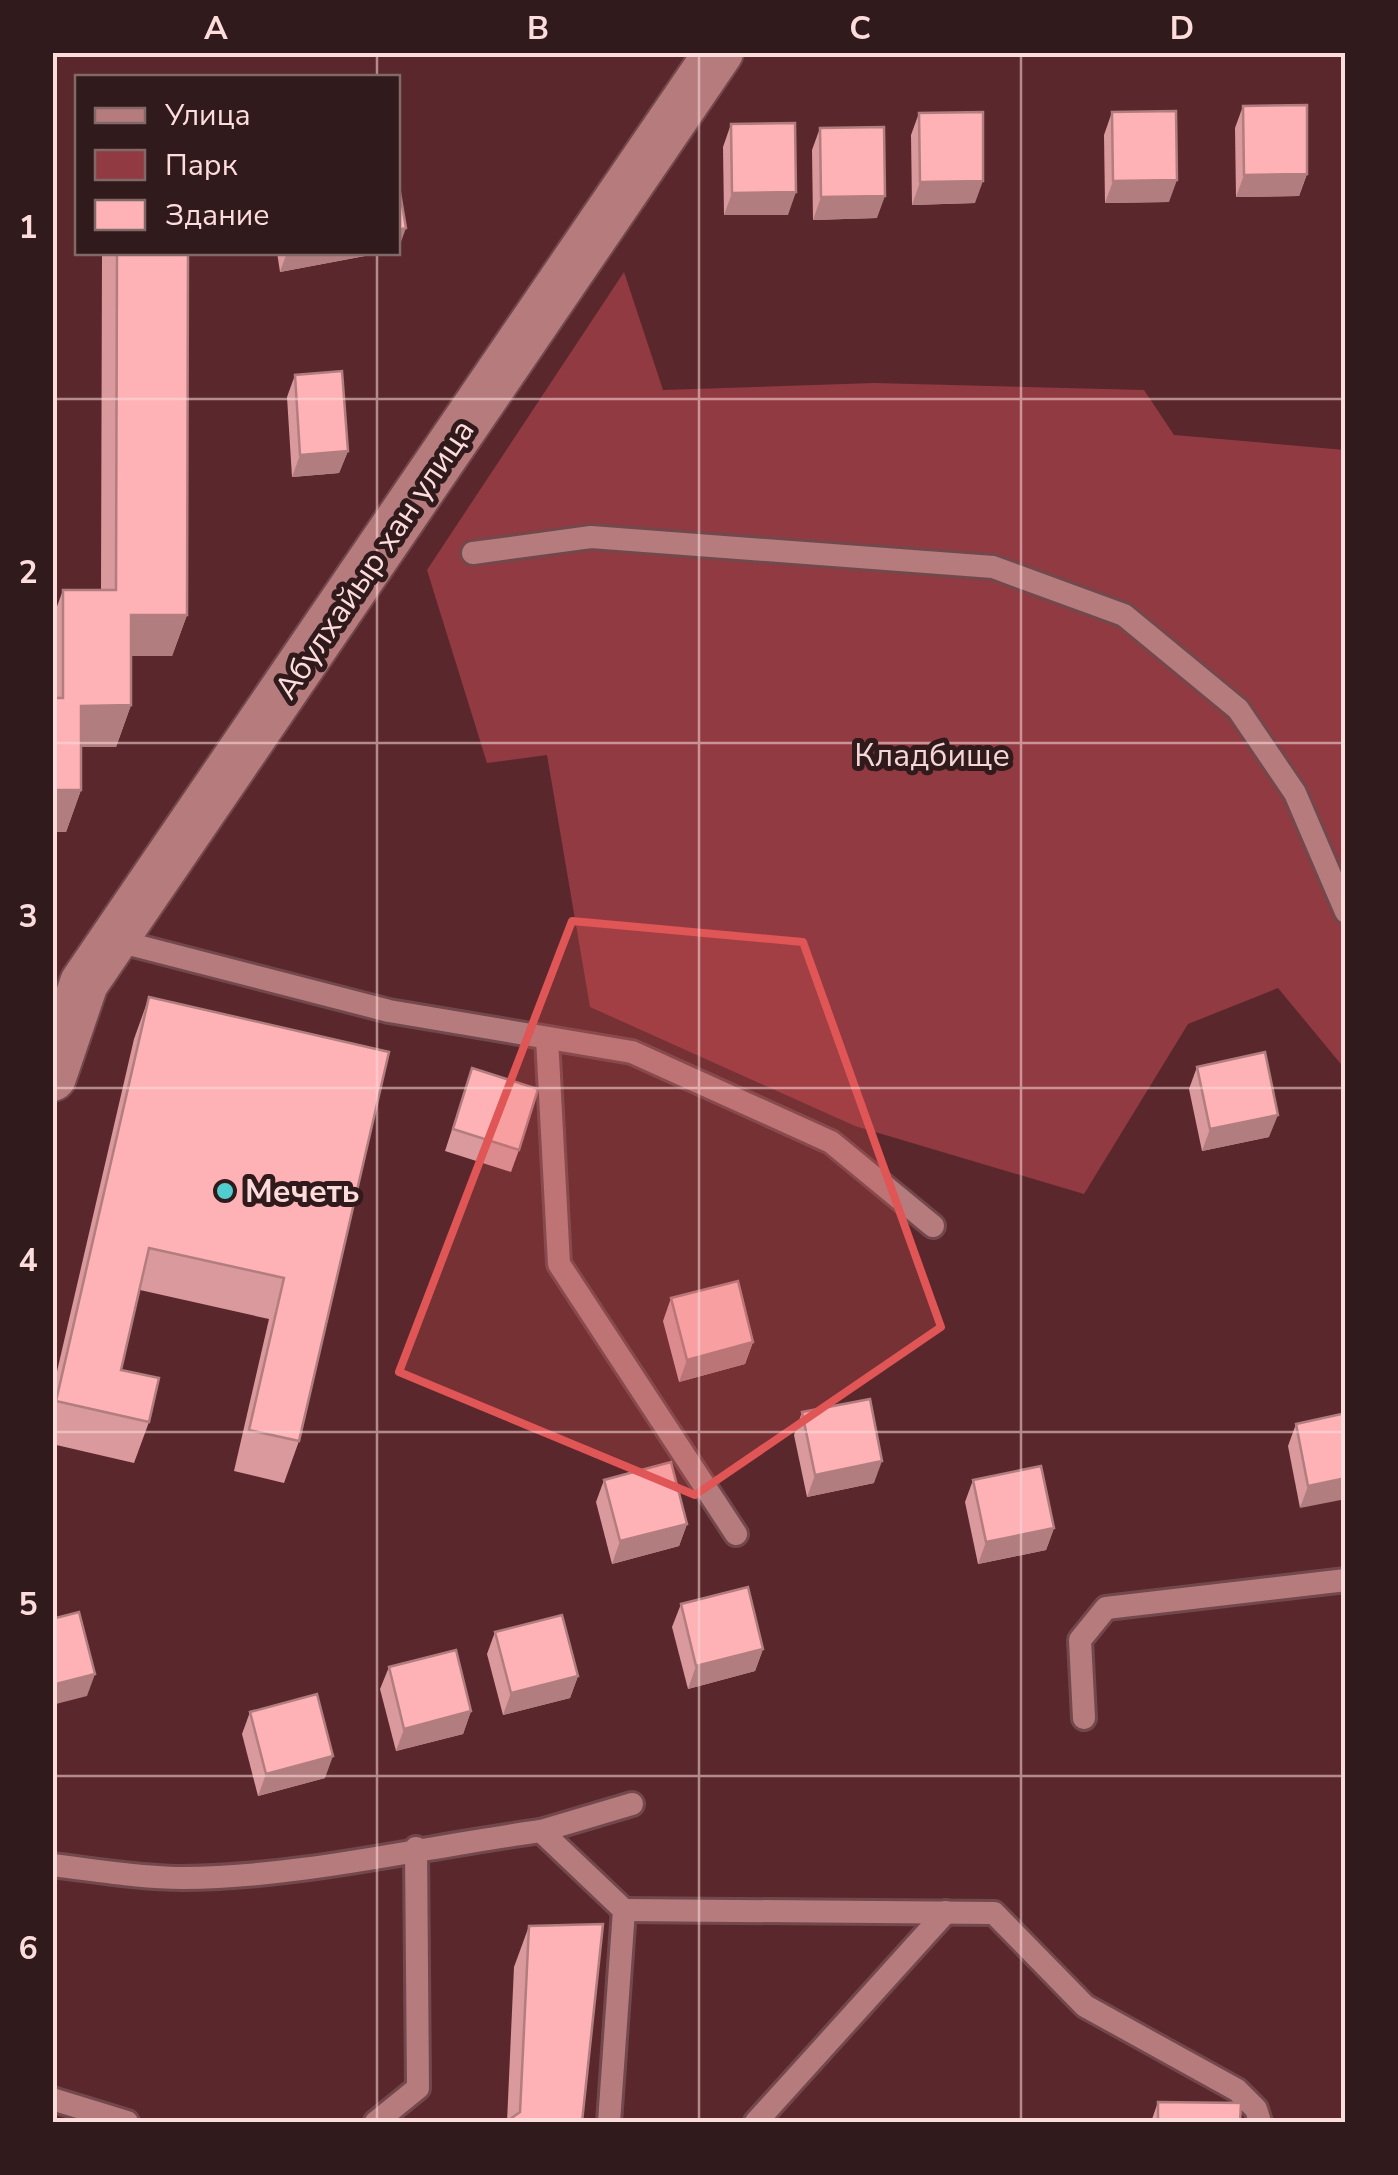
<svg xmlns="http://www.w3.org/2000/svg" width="1398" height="2175" viewBox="0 0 1398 2175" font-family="'Nunito Sans',sans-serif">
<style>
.green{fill:#913a42}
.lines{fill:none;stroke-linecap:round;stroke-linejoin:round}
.lane-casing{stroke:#73484c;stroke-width:28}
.street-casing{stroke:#73484c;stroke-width:52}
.lane{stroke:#b67b7d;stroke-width:22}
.street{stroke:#b67b7d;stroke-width:48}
.wall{fill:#da999c}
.shaded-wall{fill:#b27d7f}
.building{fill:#feb2b5;stroke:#b27d7f;stroke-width:2.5}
.marked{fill:#e05555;fill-opacity:0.2;stroke:#e05555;stroke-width:8;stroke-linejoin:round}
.grid{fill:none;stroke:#fddcdc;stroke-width:2.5;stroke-opacity:0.55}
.poi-dot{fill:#52cdcf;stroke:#311a1b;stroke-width:4}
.labels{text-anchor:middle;stroke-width:10;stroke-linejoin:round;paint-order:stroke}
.street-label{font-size:32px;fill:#fddcdc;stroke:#311a1b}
.park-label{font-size:32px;fill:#f5d6d6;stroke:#311a1b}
.poi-label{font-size:32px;font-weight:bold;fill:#fddcdc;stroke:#311a1b;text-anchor:start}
.neatline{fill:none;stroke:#fddcdc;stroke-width:4}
.grid-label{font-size:32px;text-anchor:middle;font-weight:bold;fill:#fddcdc}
</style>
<rect width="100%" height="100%" fill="#5a282c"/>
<!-- green -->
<path class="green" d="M 624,272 L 663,390 L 874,383 L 1144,390 L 1174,435 L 1345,450 L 1345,1069 L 1278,988 L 1188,1024 L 1084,1194 L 855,1126 L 590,1007 L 547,755 L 487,763 L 427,570 Z"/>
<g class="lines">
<!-- lane casing -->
<g class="lane-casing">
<g id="lane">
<path d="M 473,553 L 591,537 L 993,567 L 1124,615 L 1238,709 L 1295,793 L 1346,912"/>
<path d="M 114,940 L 389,1011 L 632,1052 L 831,1142 L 933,1226"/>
<path d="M 547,1038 L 559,1264 L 736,1534"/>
<path d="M 1084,1718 L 1080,1640 L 1106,1608 L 1346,1580"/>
<path d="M 541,1831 L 632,1804"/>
<path d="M 52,1865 C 95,1870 140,1878 183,1878 C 304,1877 422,1847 541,1831 L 624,1910 L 609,2122"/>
<path d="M 624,1910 L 994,1913 L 1085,2006 L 1237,2090 L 1256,2109 L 1260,2122"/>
<path d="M 52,2099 L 127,2122"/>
<path d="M 376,2122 L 418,2088 L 416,1848"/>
<path d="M 756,2122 L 946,1912"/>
</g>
</g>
<!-- street casing -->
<g class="street-casing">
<path id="street" d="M 52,1077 L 84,983 L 719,52"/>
</g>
<!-- lane -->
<use href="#lane" class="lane"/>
<!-- street -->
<use href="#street" class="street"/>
</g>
<!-- wall -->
<g class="wall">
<path d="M 1243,106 L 1307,174 L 1299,196 L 1236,197 L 1235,128 Z"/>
<path d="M 1112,112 L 1169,202 L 1105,203 L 1104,135 Z"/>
<path d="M 919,113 L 975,203 L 912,205 L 911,135 Z"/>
<path d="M 731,124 L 788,215 L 724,215 L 723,147 Z"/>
<path d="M 820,128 L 877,218 L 813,220 L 812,150 Z"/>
<path d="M 102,252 L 188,252 L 187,615 L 172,656 L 131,656 L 131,705 L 116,747 L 81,747 L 81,790 L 66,832 L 52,832 L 52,620 L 63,590 L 101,590 Z"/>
<path d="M 277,252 L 386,252 L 280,272 Z"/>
<path d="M 295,375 L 348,451 L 339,473 L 292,477 L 287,397 Z"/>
<path d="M 149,997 L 389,1052 L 299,1441 L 284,1483 L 234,1471 L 269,1319 L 140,1290 L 121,1370 L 149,1422 L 134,1463 L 52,1444 L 52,1393 L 134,1039 Z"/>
<path d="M 1197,1067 L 1269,1137 L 1202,1151 L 1189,1089 Z"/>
<path d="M 472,1068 L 519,1150 L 511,1172 L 445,1151 Z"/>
<path d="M 671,1298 L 753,1342 L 745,1364 L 679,1382 L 663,1321 Z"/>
<path d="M 802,1412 L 874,1483 L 807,1497 L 794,1435 Z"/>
<path d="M 1346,1413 L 1300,1508 L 1288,1446 L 1296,1424 Z"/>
<path d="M 604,1480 L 687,1524 L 679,1546 L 612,1564 L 596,1502 Z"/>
<path d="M 973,1480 L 1054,1528 L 1046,1550 L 978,1564 L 965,1502 Z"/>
<path d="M 681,1604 L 763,1649 L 755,1671 L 688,1689 L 672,1627 Z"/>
<path d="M 495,1632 L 578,1676 L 570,1698 L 503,1715 L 487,1654 Z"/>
<path d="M 389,1667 L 471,1711 L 463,1734 L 396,1751 L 380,1689 Z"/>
<path d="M 250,1712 L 325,1778 L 258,1796 L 242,1734 Z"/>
<path d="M 529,1926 L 582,2122 L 507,2122 L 514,1967 Z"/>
<path d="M 1158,2102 L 1240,2122 L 1151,2122 Z"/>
</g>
<!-- shaded-wall -->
<g class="shaded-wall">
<path d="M 1307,174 L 1299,196 L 1236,197 L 1244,175 Z"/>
<path d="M 1177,180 L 1169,202 L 1105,203 L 1113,181 Z"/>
<path d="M 983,181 L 975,203 L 912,205 L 920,182 Z"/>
<path d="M 796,192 L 788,215 L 724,215 L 732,193 Z"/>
<path d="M 885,196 L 877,218 L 813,220 L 821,197 Z"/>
<path d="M 406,228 L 398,250 L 398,230 Z"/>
<path d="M 287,252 L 386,252 L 280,272 Z"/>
<path d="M 348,451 L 339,473 L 292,477 L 300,455 Z"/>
<path d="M 131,615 L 187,615 L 172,656 L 116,656 Z"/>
<path d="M 131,705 L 116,747 L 66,747 L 81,706 Z"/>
<path d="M 52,790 L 81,790 L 66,832 L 52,832 Z"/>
<path d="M 1278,1115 L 1269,1137 L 1202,1151 L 1210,1129 Z"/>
<path d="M 753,1342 L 745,1364 L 679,1382 L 687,1360 Z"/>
<path d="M 882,1461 L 874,1483 L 807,1497 L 815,1475 Z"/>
<path d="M 1346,1478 L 1346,1499 L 1300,1508 L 1308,1486 Z"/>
<path d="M 687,1524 L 679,1546 L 612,1564 L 620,1541 Z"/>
<path d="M 1054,1528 L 1046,1550 L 978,1564 L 986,1542 Z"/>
<path d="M 763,1649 L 755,1671 L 688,1689 L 696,1666 Z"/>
<path d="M 95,1674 L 87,1696 L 52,1705 L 52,1685 Z"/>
<path d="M 578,1676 L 570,1698 L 503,1715 L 511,1693 Z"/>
<path d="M 471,1711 L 463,1734 L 396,1751 L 404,1729 Z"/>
<path d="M 333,1756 L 325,1778 L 258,1796 L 266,1774 Z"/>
</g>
<!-- building -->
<g class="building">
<path d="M 1307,105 L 1307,174 L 1244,175 L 1243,106 Z"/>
<path d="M 1176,111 L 1177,180 L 1113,181 L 1112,112 Z"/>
<path d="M 983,112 L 983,181 L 920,182 L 919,113 Z"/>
<path d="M 795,123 L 796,192 L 732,193 L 731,124 Z"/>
<path d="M 884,127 L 885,196 L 821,197 L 820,128 Z"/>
<path d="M 398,181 L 406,228 L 398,230 Z"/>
<path d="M 117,252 L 188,252 L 187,615 L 131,615 L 131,705 L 81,706 L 81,790 L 52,790 L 52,698 L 63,698 L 63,590 L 116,590 Z"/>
<path d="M 342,371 L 348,451 L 300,455 L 295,375 Z"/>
<path d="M 149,997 L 389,1052 L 299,1441 L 249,1430 L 284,1278 L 149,1248 L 121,1370 L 159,1378 L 149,1422 L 56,1401 Z"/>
<path d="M 1265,1052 L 1278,1115 L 1210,1129 L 1197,1067 Z"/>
<path d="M 472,1068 L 538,1089 L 519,1150 L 453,1129 Z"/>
<path d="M 738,1281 L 753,1342 L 687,1360 L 671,1298 Z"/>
<path d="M 870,1399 L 882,1461 L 815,1475 L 802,1412 Z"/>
<path d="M 1346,1413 L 1346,1478 L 1308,1486 L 1296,1424 Z"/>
<path d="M 671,1462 L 687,1524 L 620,1541 L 604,1480 Z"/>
<path d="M 1041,1466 L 1054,1528 L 986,1542 L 973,1480 Z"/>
<path d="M 748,1587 L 763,1649 L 696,1666 L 681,1604 Z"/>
<path d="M 79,1612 L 95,1674 L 52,1685 L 52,1619 Z"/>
<path d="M 562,1615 L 578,1676 L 511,1693 L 495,1632 Z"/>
<path d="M 456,1650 L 471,1711 L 404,1729 L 389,1667 Z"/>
<path d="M 317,1694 L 333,1756 L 266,1774 L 250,1712 Z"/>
<path d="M 603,1924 L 582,2122 L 506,2122 L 520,2112 L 529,1926 Z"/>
<path d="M 1158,2102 L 1241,2103 L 1240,2122 L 1158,2122 Z"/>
</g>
<!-- marked area -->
<path class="marked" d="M 572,921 L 803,942 L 941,1327 L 695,1495 L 399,1372 Z"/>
<!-- grid -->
<path class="grid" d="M 377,52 L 377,78M 699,52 L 699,2122M 1021,52 L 1021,2122M 377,252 L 377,2122M 52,399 L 1346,399M 52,743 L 1346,743M 52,1088 L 1346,1088M 52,1432 L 1346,1432M 52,1776 L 1346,1776"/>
<!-- markers -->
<circle class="poi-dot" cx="225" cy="1191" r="10"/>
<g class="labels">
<!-- street labels -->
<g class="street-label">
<text transform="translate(374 559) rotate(-56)" y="11">Абулхайыр хан улица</text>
</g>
<!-- park labels -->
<g class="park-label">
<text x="932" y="766">Кладбище</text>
</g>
<!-- poi labels -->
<g class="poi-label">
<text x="245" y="1202">Мечеть</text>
</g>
</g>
<!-- border -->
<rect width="1398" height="2175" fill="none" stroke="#311a1b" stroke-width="110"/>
<!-- legend -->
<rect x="75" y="75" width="325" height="180" fill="#311a1b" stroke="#836868" stroke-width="2.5"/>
<rect x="95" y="108" width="50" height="15" fill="#b67b7d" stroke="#836868" stroke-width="2.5"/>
<text x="165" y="125" font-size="30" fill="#fddcdc">Улица</text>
<rect x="95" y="150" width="50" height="30" fill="#913a42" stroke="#836868" stroke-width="2.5"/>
<text x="165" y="175" font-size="30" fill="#fddcdc">Парк</text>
<rect x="95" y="200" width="50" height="30" fill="#feb2b5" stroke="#836868" stroke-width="2.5"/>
<text x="165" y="225" font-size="30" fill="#fddcdc">Здание</text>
<rect x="55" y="55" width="1288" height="2065" class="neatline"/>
<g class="grid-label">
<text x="216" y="39">A</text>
<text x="538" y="39">B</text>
<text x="860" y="39">C</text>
<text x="1182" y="39">D</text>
<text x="28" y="238">1</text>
<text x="28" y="583">2</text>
<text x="28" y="927">3</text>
<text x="28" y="1271">4</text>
<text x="28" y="1615">5</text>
<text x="28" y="1959">6</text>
</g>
</svg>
